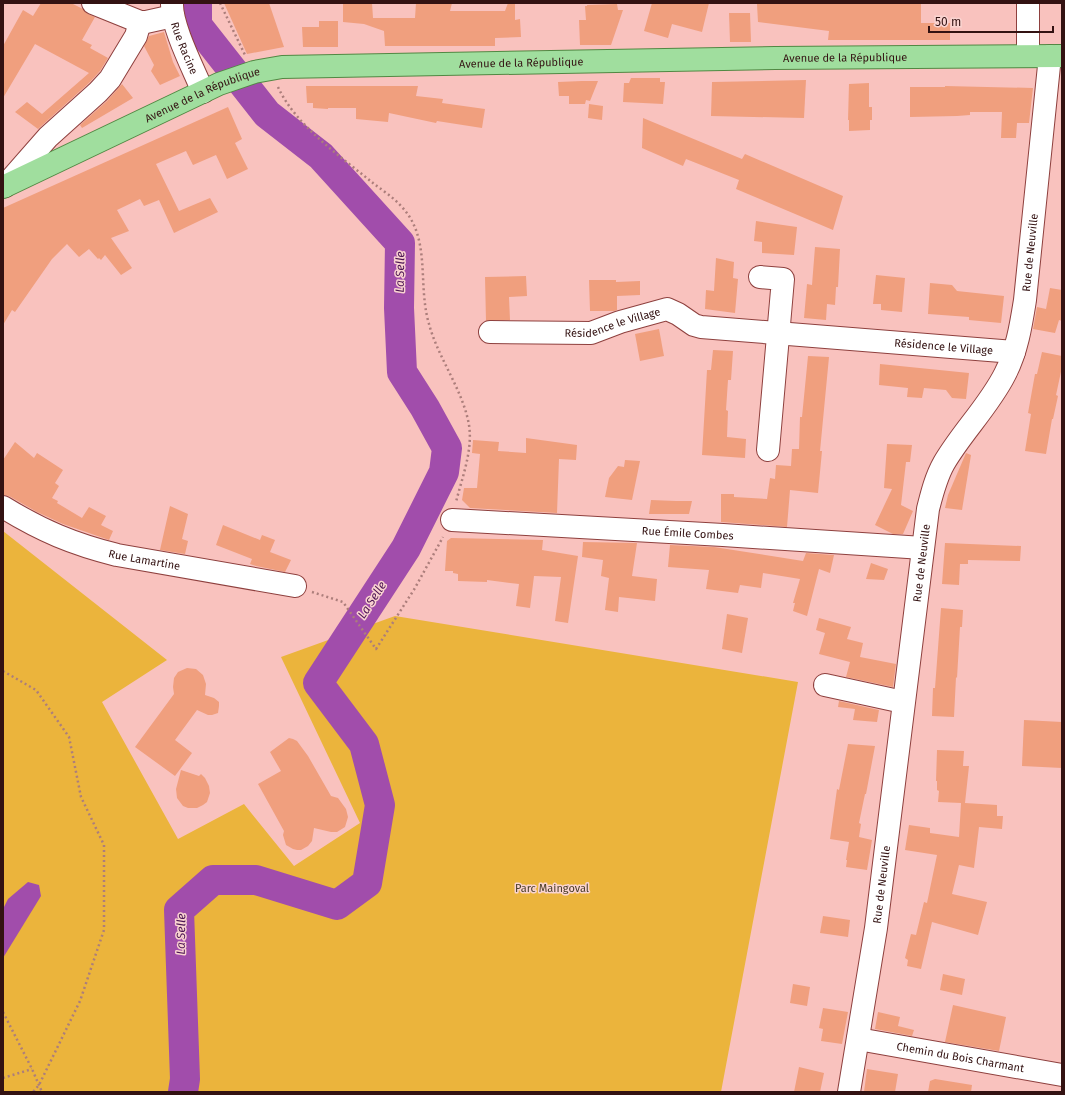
<svg xmlns="http://www.w3.org/2000/svg" width="1065" height="1095" viewBox="0 0 1065 1095" font-family="'Fira Sans',sans-serif">
<style>
.green{fill:#ebb43c}
.water{fill:#a14dab}
.lines{fill:none;stroke-linecap:round;stroke-linejoin:round}
.river{stroke:#a14dab;stroke-width:30}
.building{fill:#f09f7e}
.minor-casing{stroke:#8e403e;stroke-width:24}
.major-casing{stroke:#518843;stroke-width:24}
.path{stroke:#ac7e7b;stroke-width:2.5;stroke-dasharray:2 3;stroke-linecap:butt}
.minor{stroke:#fff;stroke-width:22}
.major{stroke:#a0de9e;stroke-width:22}
.labels{text-anchor:middle;stroke-width:3;stroke-linejoin:round;paint-order:stroke}
.street-label{font-size:11px;fill:#331212;stroke:#fad4d1}
.park-label{font-size:11px;fill:#473c25;stroke:#fad4d1}
.water-label{font-size:12px;font-style:italic;fill:#4c1553;stroke:#fad4d1}
</style>
<rect width="100%" height="100%" fill="#f9c2be"/>
<!-- green -->
<path class="green" d="M 3,531 L 167,660 L 102,702 L 178,839 L 244,804 L 294,866 L 360,823 L 281,657 L 395,616 L 798,682 L 721,1092 L 3,1092 Z"/>
<!-- water -->
<path class="water" d="M 28,882 L 39,885 L 41,896 L 3,958 L 3,909 L 8,899 Z"/>
<g class="lines">
<!-- river -->
<path class="river" d="M 183,1092 L 185,1079 L 179,910 L 213,880 L 256,880 L 337,905 L 367,883 L 380,805 L 364,744 L 318,683 L 406,548 L 444,472 L 447,448 L 425,408 L 402,372 L 399,308 L 400,243 L 321,156 L 267,114 L 197,25 L 197,3"/>
</g>
<!-- building -->
<g class="building">
<path d="M 41,3 L 71,3 L 83,9 L 88,14 L 95,17 L 82,40 L 92,45 L 90,48 L 108,58 L 100,71 L 89,83 L 38,129 L 15,112 L 27,102 L 42,114 L 89,73 L 35,44 L 3,98 L 3,46 L 23,10 L 33,16 Z"/>
<path d="M 224,3 L 269,3 L 284,47 L 247,54 Z"/>
<path d="M 343,3 L 372,3 L 373,18 L 415,18 L 416,3 L 452,3 L 450,11 L 505,11 L 508,3 L 515,3 L 515,20 L 520,19 L 521,37 L 495,38 L 495,46 L 385,46 L 384,31 L 364,24 L 343,22 Z"/>
<path d="M 652,3 L 709,3 L 702,32 L 672,24 L 668,38 L 644,31 Z"/>
<path d="M 784,3 L 921,3 L 921,23 L 950,23 L 950,40 L 828,40 L 829,31 L 758,22 L 757,4 Z"/>
<path d="M 617,4 L 618,10 L 623,10 L 611,45 L 580,45 L 579,20 L 586,20 L 585,6 L 587,6 L 587,5 Z"/>
<path d="M 729,13 L 750,13 L 751,42 L 730,42 Z"/>
<path d="M 319,21 L 338,21 L 338,47 L 303,47 L 302,27 L 319,27 Z"/>
<path d="M 164,32 L 173,62 L 180,76 L 160,85 L 151,71 L 154,65 L 144,46 L 149,36 Z"/>
<path d="M 631,78 L 660,78 L 660,82 L 665,82 L 663,104 L 623,102 L 624,83 L 629,83 Z"/>
<path d="M 806,80 L 804,118 L 711,116 L 712,82 Z"/>
<path d="M 582,81 L 598,81 L 590,101 L 586,100 L 585,104 L 569,104 L 569,96 L 559,96 L 558,82 Z"/>
<path d="M 869,83 L 869,107 L 872,107 L 872,120 L 870,120 L 870,130 L 849,131 L 849,120 L 848,120 L 849,84 Z"/>
<path d="M 122,84 L 133,98 L 82,128 L 80,125 L 107,101 Z"/>
<path d="M 306,86 L 418,86 L 416,96 L 443,99 L 442,103 L 485,109 L 482,128 L 437,121 L 436,123 L 389,113 L 388,122 L 356,119 L 356,108 L 328,108 L 328,109 L 313,108 L 313,103 L 307,103 Z"/>
<path d="M 945,86 L 1033,88 L 1029,123 L 1017,123 L 1016,138 L 1001,138 L 1002,112 L 970,112 L 970,115 L 957,116 L 910,117 L 910,87 L 945,87 Z"/>
<path d="M 589,104 L 603,106 L 602,120 L 588,118 Z"/>
<path d="M 228,107 L 242,139 L 235,143 L 248,169 L 227,179 L 216,155 L 193,165 L 186,151 L 156,164 L 179,211 L 210,198 L 218,212 L 174,233 L 159,200 L 144,206 L 140,199 L 117,210 L 129,231 L 111,238 L 132,268 L 121,275 L 105,255 L 101,260 L 99,258 L 98,259 L 89,249 L 79,257 L 67,244 L 52,259 L 15,312 L 12,310 L 3,325 L 3,208 Z"/>
<path d="M 643,118 L 742,159 L 745,154 L 843,196 L 833,230 L 736,189 L 739,180 L 686,159 L 683,166 L 642,148 Z"/>
<path d="M 756,221 L 797,227 L 794,255 L 762,253 L 762,242 L 754,241 Z"/>
<path d="M 815,247 L 840,249 L 838,287 L 836,287 L 835,305 L 827,304 L 826,320 L 804,318 L 807,284 L 812,285 Z"/>
<path d="M 716,258 L 734,262 L 733,278 L 738,279 L 735,313 L 705,309 L 706,290 L 714,291 Z"/>
<path d="M 876,275 L 905,278 L 902,312 L 881,310 L 881,304 L 873,304 Z"/>
<path d="M 526,276 L 527,296 L 509,297 L 510,320 L 486,321 L 485,277 Z"/>
<path d="M 589,280 L 616,280 L 616,282 L 640,281 L 640,295 L 617,296 L 617,310 L 614,311 L 590,311 Z"/>
<path d="M 930,283 L 952,285 L 957,291 L 1004,296 L 1001,323 L 969,320 L 969,317 L 928,314 Z"/>
<path d="M 1050,288 L 1062,290 L 1062,321 L 1059,320 L 1055,333 L 1033,329 L 1037,307 L 1046,309 Z"/>
<path d="M 659,329 L 664,356 L 640,361 L 635,334 Z"/>
<path d="M 713,350 L 733,351 L 731,380 L 728,380 L 726,410 L 728,411 L 727,437 L 746,439 L 745,458 L 702,455 L 707,370 L 711,370 Z"/>
<path d="M 1042,352 L 1062,356 L 1062,367 L 1056,395 L 1058,396 L 1053,419 L 1052,419 L 1046,454 L 1025,451 L 1031,414 L 1028,413 L 1035,374 L 1037,374 Z"/>
<path d="M 808,356 L 829,357 L 820,451 L 822,451 L 818,493 L 790,490 L 787,527 L 721,522 L 721,494 L 734,494 L 734,497 L 767,499 L 770,478 L 775,479 L 776,465 L 791,466 L 792,449 L 799,449 L 800,417 L 802,417 Z"/>
<path d="M 880,364 L 969,373 L 966,399 L 952,398 L 946,390 L 924,388 L 922,398 L 907,397 L 908,388 L 879,385 Z"/>
<path d="M 526,438 L 577,445 L 576,460 L 559,459 L 557,513 L 470,508 L 462,500 L 464,488 L 477,488 L 480,454 L 472,453 L 473,440 L 499,442 L 498,451 L 526,453 Z"/>
<path d="M 15,442 L 34,458 L 37,453 L 63,470 L 55,483 L 59,486 L 52,498 L 58,501 L 57,503 L 82,518 L 89,507 L 106,516 L 101,525 L 113,531 L 109,540 L 63,524 L 37,512 L 9,496 L 3,495 L 3,460 Z"/>
<path d="M 887,444 L 912,445 L 910,462 L 906,462 L 901,505 L 913,511 L 903,534 L 893,534 L 875,525 L 892,489 L 884,488 Z"/>
<path d="M 966,453 L 971,455 L 962,510 L 945,508 L 948,495 Z"/>
<path d="M 625,460 L 640,461 L 632,500 L 605,497 L 609,478 L 618,466 L 624,467 Z"/>
<path d="M 651,500 L 676,501 L 692,501 L 689,514 L 649,514 Z"/>
<path d="M 170,506 L 188,514 L 182,539 L 188,541 L 185,554 L 160,550 Z"/>
<path d="M 223,525 L 260,540 L 262,535 L 275,540 L 270,552 L 291,560 L 285,572 L 256,566 L 250,564 L 252,559 L 216,545 Z"/>
<path d="M 451,538 L 543,540 L 542,550 L 578,556 L 568,623 L 555,621 L 561,577 L 534,576 L 530,608 L 516,606 L 519,584 L 487,580 L 487,582 L 458,581 L 458,574 L 453,573 L 453,571 L 445,571 L 447,541 Z"/>
<path d="M 583,542 L 637,543 L 632,576 L 657,579 L 655,601 L 619,597 L 618,612 L 605,610 L 609,578 L 601,576 L 603,560 L 582,557 Z"/>
<path d="M 945,543 L 1021,546 L 1020,561 L 968,560 L 968,564 L 960,564 L 959,585 L 942,584 Z"/>
<path d="M 670,545 L 714,547 L 803,561 L 806,553 L 834,555 L 830,573 L 819,569 L 807,616 L 793,611 L 795,603 L 793,603 L 800,579 L 763,573 L 761,588 L 740,585 L 738,593 L 706,589 L 709,570 L 668,567 Z"/>
<path d="M 871,563 L 888,569 L 884,580 L 866,579 Z"/>
<path d="M 941,608 L 963,610 L 962,627 L 960,627 L 957,678 L 956,677 L 954,717 L 932,716 L 933,688 L 935,688 Z"/>
<path d="M 727,614 L 748,618 L 742,653 L 722,649 Z"/>
<path d="M 819,618 L 851,627 L 847,639 L 863,643 L 860,657 L 896,664 L 893,687 L 846,677 L 850,662 L 819,654 L 825,633 L 816,630 Z"/>
<path d="M 187,668 L 196,669 L 203,675 L 206,684 L 205,695 L 214,698 L 219,702 L 219,706 L 218,713 L 212,715 L 208,715 L 197,710 L 175,740 L 192,753 L 175,776 L 135,747 L 174,694 L 173,687 L 174,678 L 178,672 Z"/>
<path d="M 839,701 L 879,710 L 877,722 L 853,720 L 855,709 L 838,707 Z"/>
<path d="M 1024,720 L 1062,722 L 1062,768 L 1022,766 Z"/>
<path d="M 289,738 L 293,739 L 297,741 L 308,756 L 331,796 L 338,798 L 346,809 L 348,817 L 345,827 L 337,832 L 331,832 L 314,828 L 312,841 L 308,846 L 301,850 L 297,850 L 293,849 L 286,845 L 283,835 L 284,831 L 258,784 L 281,771 L 270,752 Z"/>
<path d="M 848,744 L 875,746 L 866,794 L 865,794 L 859,823 L 861,824 L 859,837 L 872,840 L 867,870 L 846,867 L 847,860 L 846,860 L 849,842 L 830,839 L 837,789 L 839,790 Z"/>
<path d="M 937,750 L 964,751 L 963,766 L 969,766 L 965,803 L 997,805 L 997,816 L 1003,816 L 1002,829 L 979,827 L 974,868 L 959,865 L 952,894 L 987,902 L 978,935 L 932,922 L 921,969 L 907,966 L 908,960 L 905,958 L 911,934 L 916,935 L 924,902 L 927,903 L 937,855 L 905,850 L 909,825 L 930,828 L 930,833 L 959,837 L 961,803 L 938,802 L 939,791 L 937,790 L 937,781 L 936,781 Z"/>
<path d="M 181,770 L 199,776 L 201,774 L 205,778 L 209,786 L 210,793 L 207,802 L 203,805 L 197,808 L 188,808 L 183,806 L 177,798 L 176,789 Z"/>
<path d="M 823,916 L 850,920 L 848,937 L 820,933 Z"/>
<path d="M 943,974 L 965,979 L 962,995 L 940,990 Z"/>
<path d="M 793,984 L 810,987 L 807,1006 L 790,1003 Z"/>
<path d="M 953,1005 L 1006,1017 L 999,1051 L 945,1042 Z"/>
<path d="M 823,1008 L 848,1012 L 842,1044 L 821,1041 L 823,1029 L 819,1028 Z"/>
<path d="M 878,1012 L 900,1017 L 898,1026 L 914,1030 L 912,1036 L 875,1029 Z"/>
<path d="M 799,1067 L 824,1073 L 820,1092 L 794,1092 Z"/>
<path d="M 867,1069 L 898,1074 L 895,1092 L 864,1092 Z"/>
<path d="M 935,1079 L 972,1085 L 971,1092 L 928,1092 L 930,1081 Z"/>
</g>
<g class="lines">
<!-- minor casing -->
<g class="minor-casing">
<g id="minor">
<path d="M 93,3 L 140,22 L 146,22 L 173,16"/>
<path id="s1" d="M 172,3 C 171,26 194,70 203,92"/>
<path d="M 1028,56 L 1028,3"/>
<path d="M 5,186 L 48,137 L 98,92 L 110,79 L 136,36 L 140,22"/>
<path d="M 760,277 L 783,279 L 768,450"/>
<path id="s2" d="M 490,332 L 591,333 L 620,322 L 667,309 L 678,314 L 694,325 L 701,327 L 1014,352"/>
<path id="s3" d="M 3,507 C 42,531 73,544 117,555 L 295,586"/>
<path id="s4" d="M 452,520 L 723,535 L 923,548"/>
<path d="M 825,685 L 903,702"/>
<path id="s5" d="M 858,1039 L 1062,1075"/>
<path id="s6" d="M 849,1092 L 876,928 L 928,509 C 932,493 936,477 944,463 C 962,432 989,406 1005,374 C 1017,351 1021,325 1025,300 L 1050,56"/>
</g>
</g>
<!-- major casing -->
<g class="major-casing">
<g id="major">
<path id="s7" d="M 3,187 L 219,84 L 254,72 L 282,67 L 775,58 L 1062,56"/>
</g>
</g>
<!-- path -->
<g class="path">
<path d="M 220,3 L 245,55"/>
<path d="M 278,87 C 296,126 340,156 373,183 C 382,190 393,197 401,206 C 432,238 417,284 429,324 C 438,358 463,390 469,425 C 473,450 462,478 456,502"/>
<path d="M 312,592 L 343,602 L 376,649 L 415,588 L 443,537"/>
<path d="M 3,671 L 36,690 L 69,737 L 81,797 L 104,845 L 104,930 L 80,1001 L 39,1085 L 33,1092"/>
<path d="M 3,1012 L 32,1069 L 42,1092"/>
<path d="M 3,1078 L 32,1069"/>
</g>
<!-- minor -->
<use href="#minor" class="minor"/>
<!-- major -->
<use href="#major" class="major"/>
</g>
<g class="labels">
<!-- street labels -->
<g class="street-label">
<text dy="4" stroke="none"><textPath href="#s1" startOffset="47">Rue Racine</textPath></text>
<text dy="4" stroke="none"><textPath href="#s7" startOffset="868">Avenue de la République</textPath></text>
<text dy="4" stroke="none"><textPath href="#s7" startOffset="544">Avenue de la République</textPath></text>
<text dy="4" stroke="none"><textPath href="#s7" startOffset="220">Avenue de la République</textPath></text>
<text dy="4" stroke="none"><textPath href="#s6" startOffset="870">Rue de Neuville</textPath></text>
<text dy="4" stroke="none"><textPath href="#s2" startOffset="124">Résidence le Village</textPath></text>
<text dy="4" stroke="none"><textPath href="#s2" startOffset="463">Résidence le Village</textPath></text>
<text dy="4" stroke="none"><textPath href="#s4" startOffset="236">Rue Émile Combes</textPath></text>
<text dy="4" stroke="none"><textPath href="#s3" startOffset="152">Rue Lamartine</textPath></text>
<text dy="4" stroke="none"><textPath href="#s6" startOffset="534">Rue de Neuville</textPath></text>
<text dy="4" stroke="none"><textPath href="#s6" startOffset="210">Rue de Neuville</textPath></text>
<text dy="4" stroke="none"><textPath href="#s5" startOffset="104">Chemin du Bois Charmant</textPath></text>
</g>
<!-- park labels -->
<g class="park-label">
<text x="552" y="892">Parc Maingoval</text>
</g>
<!-- water labels -->
<g class="water-label">
<text transform="translate(400 272) rotate(-89)" y="4">La Selle</text>
<text transform="translate(372 600) rotate(-57)" y="4">La Selle</text>
<text transform="translate(181 934) rotate(-89)" y="4">La Selle</text>
</g>
</g>
<!-- border -->
<rect width="1065" height="1095" fill="none" stroke="#331212" stroke-width="8"/>
<!-- scale -->
<path d="M929 26v6h124v-6" fill="none" stroke="#331212" stroke-width="2"/>
<text x="935" y="26" font-size="12" fill="#331212" stroke="#fad4d1" stroke-width="3" paint-order="stroke">50 m</text>
</svg>
